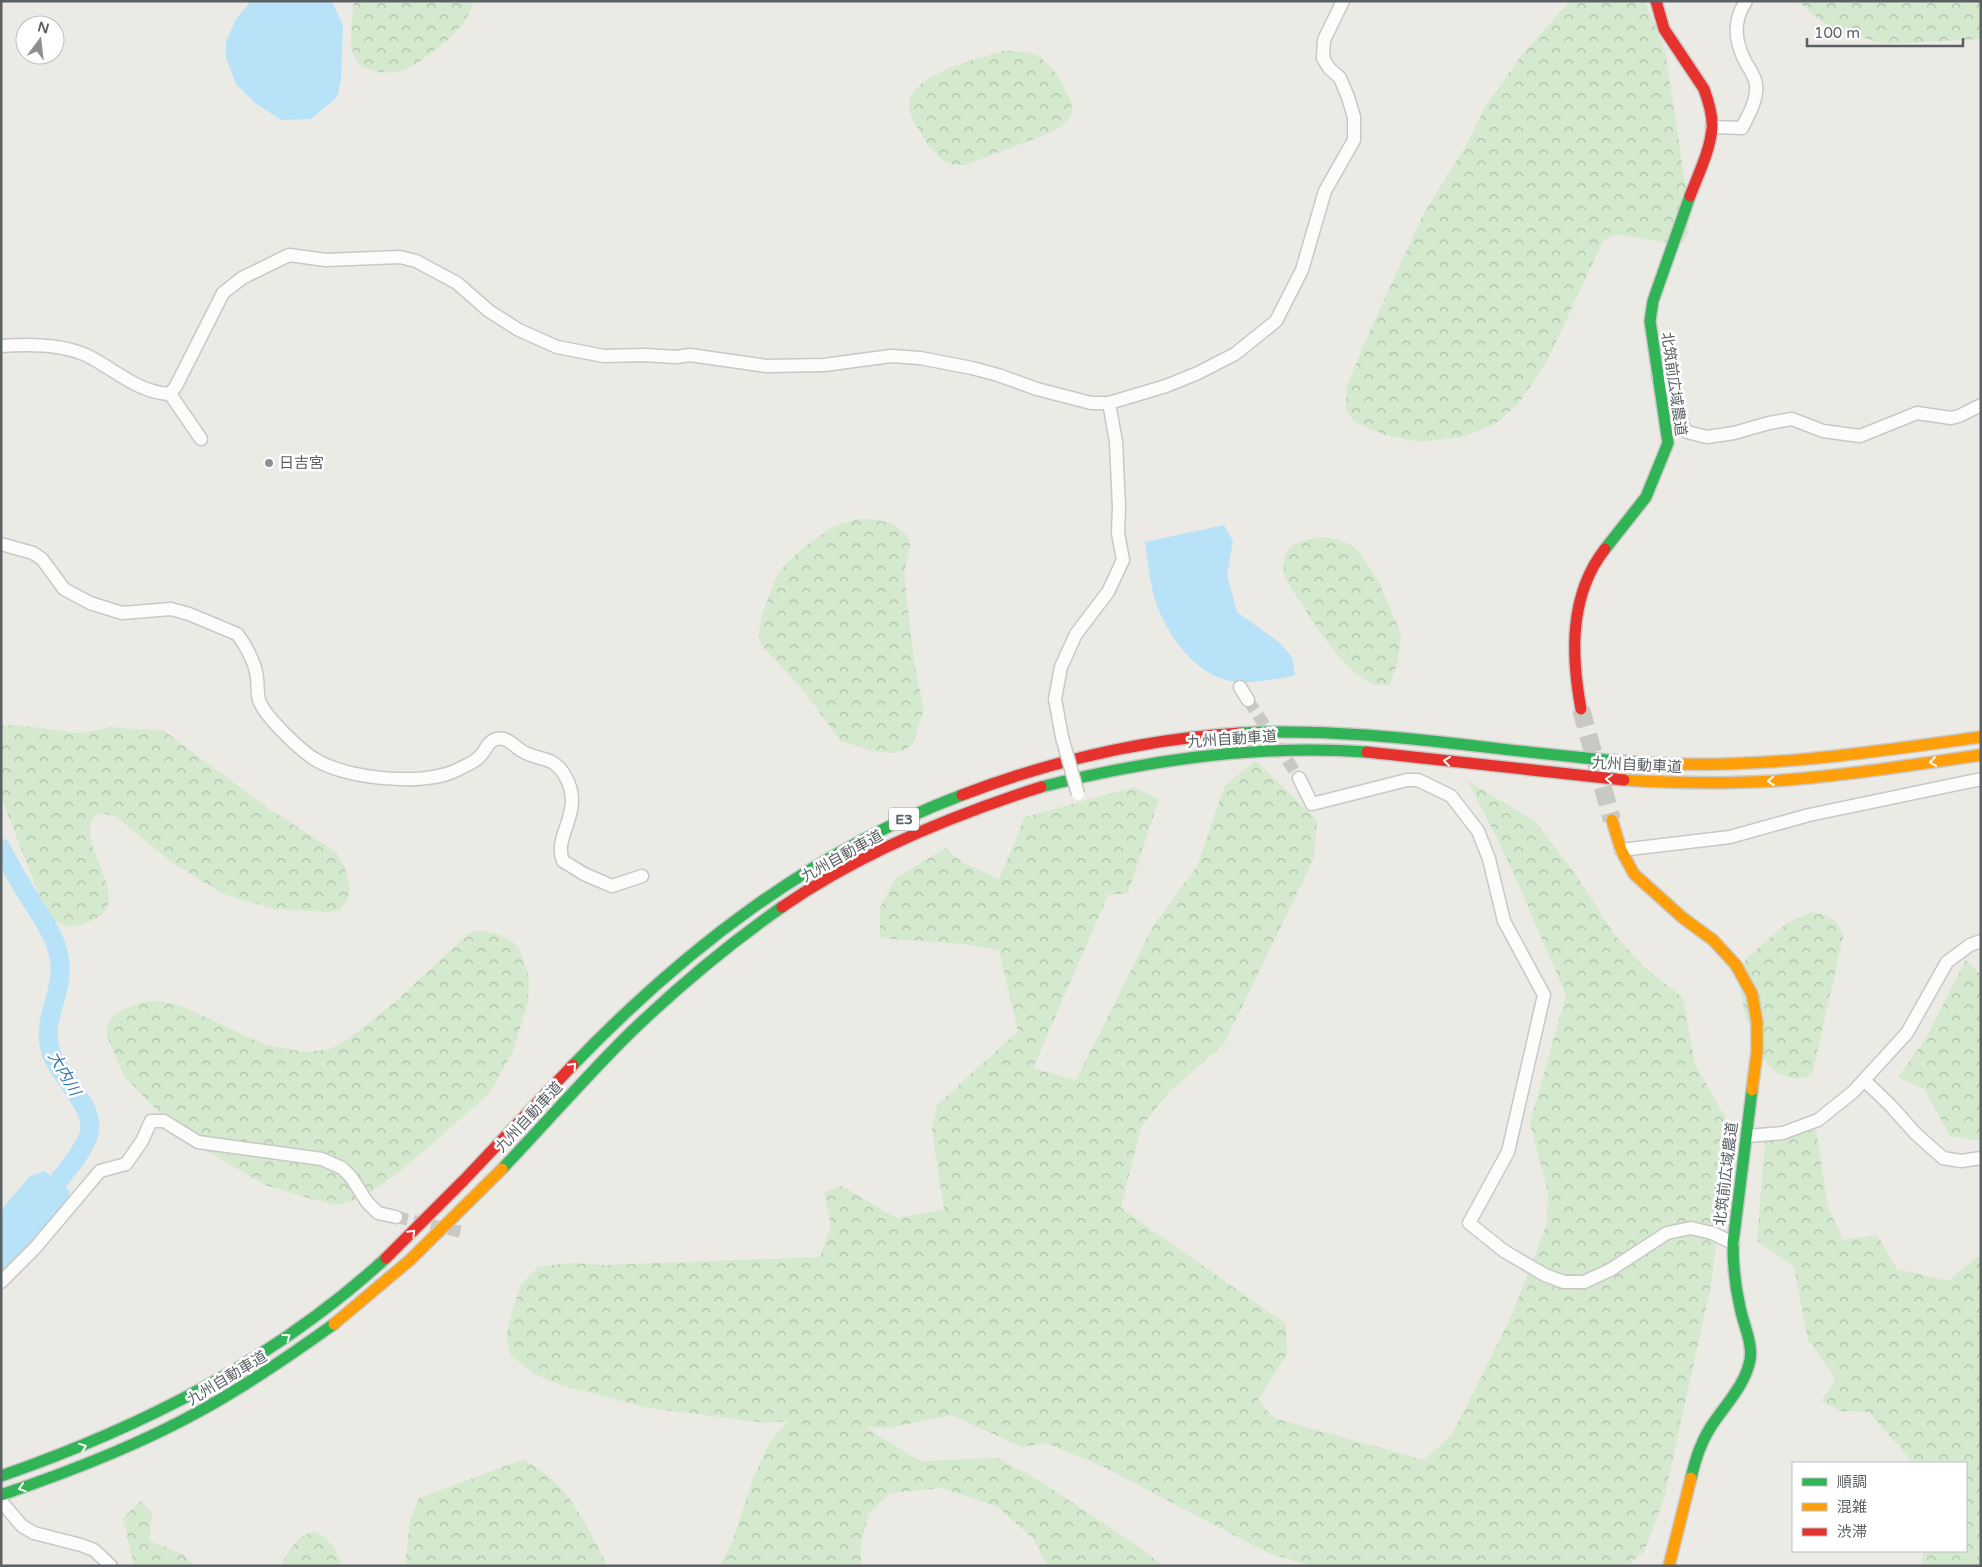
<svg xmlns="http://www.w3.org/2000/svg" width="1982" height="1567" viewBox="0 0 1982 1567" font-family="'Varela Round','Noto Sans JP',sans-serif">
<style>
.forest{fill:url(#forest-crowns)}
.water{fill:#b8e2f7}
.lines{fill:none;stroke-linecap:round;stroke-linejoin:round}
.river{stroke:#b8e2f7;stroke-width:19}
.street-tunnel{stroke:#c8c8c5;stroke-width:12;stroke-dasharray:12 6;stroke-linecap:butt}
.secondary-tunnel{stroke:#c8c8c5;stroke-width:18;stroke-dasharray:18 9;stroke-linecap:butt}
.street-casing{stroke:#c8c8c8;stroke-width:15}
.fast-casing{stroke:#c9c9c9;stroke-width:14}
.slow-casing{stroke:#c9c9c9;stroke-width:14}
.jam-casing{stroke:#c9c9c9;stroke-width:14}
.street{stroke:#fcfcfb;stroke-width:12}
.fast{stroke:#30b455;stroke-width:11}
.slow{stroke:#ff9f0a;stroke-width:11}
.jam{stroke:#e5322d;stroke-width:11}
.street-bridge-casing{stroke:#c8c8c8;stroke-width:15;stroke-linecap:butt}
.street-bridge{stroke:#fcfcfb;stroke-width:12}
.oneway{stroke:#fff}
.poi-dot{fill:#8d9091;stroke:#fff;stroke-width:2}
.labels{text-anchor:middle;stroke-width:5;stroke-linejoin:round;paint-order:stroke}
.shield{fill:#fff;stroke:#8c9092;stroke-width:1}
.shield-label{font-size:14px;font-weight:bold;fill:#5a6064}
.street-label{font-size:15px;fill:#5a6064;stroke:#fff}
.poi-label{font-size:15px;fill:#5a6064;stroke:#fff;text-anchor:start}
.water-label{font-size:16px;font-style:italic;fill:#347ab0;stroke:#fff}
</style>
<defs>
<pattern id="forest-crowns" width="20" height="18" patternUnits="userSpaceOnUse" patternTransform="scale(1.25)"><rect width="20" height="18" fill="#d4e9ce"/><path d="M2 6a3 3 0 1 1 6 0M12 15a3 3 0 1 1 6 0" fill="none" stroke="#afc0ab"/></pattern>
</defs>
<rect width="100%" height="100%" fill="#eceae5"/>
<!-- forest -->
<g class="forest">
<path d="M 354,1 L 473,1 C 470,27 429,57 408,68 C 394,75 368,75 357,61 C 351,53 351,41 351,32 C 352,22 352,11 354,1 Z"/>
<path d="M 1570,1 L 1645,1 L 1665,50 L 1689,209 L 1688,234 L 1683,242 L 1673,244 L 1621,235 L 1611,236 L 1602,243 L 1546,363 L 1518,404 L 1495,424 L 1463,437 L 1420,442 L 1385,435 L 1355,422 L 1346,410 L 1346,389 L 1363,346 L 1423,215 L 1468,142 L 1484,109 L 1521,56 Z"/>
<path d="M 1797,1 L 1981,1 L 1981,39 L 1885,44 L 1845,33 L 1824,23 Z"/>
<path d="M 1006,50 L 1030,53 L 1039,56 L 1058,75 L 1071,101 L 1072,111 L 1069,119 L 1062,126 L 1047,134 L 966,165 C 959,165 950,165 944,161 C 931,152 911,122 909,107 C 908,100 913,91 918,87 C 938,68 980,58 1006,50 Z"/>
<path d="M 859,519 L 872,519 L 891,523 L 907,535 L 910,544 L 904,575 L 915,668 L 924,709 L 913,744 L 904,750 L 894,753 L 873,751 L 841,741 L 803,690 L 761,645 L 759,633 L 762,614 L 778,573 L 786,564 L 804,547 L 834,526 Z"/>
<path d="M 1323,537 L 1335,539 L 1349,544 L 1361,554 L 1379,582 L 1401,634 L 1398,661 L 1390,684 C 1358,696 1315,625 1301,603 C 1296,595 1288,585 1285,577 C 1283,572 1283,562 1285,557 C 1289,541 1309,540 1323,537 Z"/>
<path d="M 16,725 L 69,732 L 83,733 L 111,727 L 164,731 L 269,809 L 336,852 L 345,868 L 350,887 L 347,900 L 339,911 L 326,912 L 274,909 L 223,894 L 169,860 L 115,816 L 99,813 C 67,835 131,891 100,916 C 96,919 90,921 86,923 C 72,930 59,925 47,915 L 1,797 L 1,726 Z"/>
<path d="M 1256,761 L 1317,820 L 1314,858 L 1224,1044 L 1169,1092 L 1141,1127 L 1121,1208 L 1286,1324 L 1287,1354 L 1258,1400 L 1274,1418 L 1424,1460 L 1452,1435 L 1512,1315 L 1547,1223 L 1548,1192 L 1530,1123 L 1566,995 L 1510,865 L 1468,781 L 1536,822 L 1578,878 L 1613,933 L 1644,967 L 1683,998 L 1695,1064 L 1729,1124 L 1712,1280 L 1664,1499 L 1644,1552 L 1629,1564 L 1587,1566 L 1313,1566 L 1268,1553 L 1104,1467 L 1046,1443 L 1022,1447 L 951,1415 L 889,1428 L 865,1427 L 920,1461 L 998,1458 L 1043,1483 L 1132,1542 L 1163,1566 L 1048,1566 L 1034,1540 L 998,1507 L 942,1488 L 890,1493 L 869,1513 L 861,1543 L 861,1566 L 720,1566 L 732,1542 L 753,1479 L 769,1443 L 788,1421 L 765,1423 L 649,1408 L 560,1385 L 534,1374 L 511,1355 L 506,1337 L 512,1312 L 521,1284 L 538,1267 L 570,1263 L 604,1265 L 820,1257 L 831,1225 L 824,1192 L 842,1186 L 896,1218 L 944,1210 L 932,1130 L 937,1105 L 1018,1031 L 999,950 L 964,944 L 880,938 L 880,907 L 896,878 L 945,848 L 963,863 L 999,879 L 1025,817 L 1134,787 L 1159,799 L 1128,893 L 1108,895 L 1033,1068 L 1076,1080 L 1153,926 L 1197,866 L 1225,785 Z"/>
<path d="M 1811,912 C 1827,914 1840,920 1843,937 L 1813,1071 L 1810,1075 L 1805,1078 L 1794,1078 L 1778,1074 L 1768,1065 L 1759,1052 L 1744,1013 L 1739,976 L 1746,959 L 1787,923 Z"/>
<path d="M 475,931 L 485,931 L 500,935 L 513,942 L 521,953 L 529,976 L 528,1002 L 513,1051 L 489,1094 L 402,1170 L 374,1190 L 350,1202 L 337,1205 L 315,1200 L 265,1185 L 183,1137 L 125,1077 L 108,1039 L 106,1029 L 110,1020 L 120,1011 L 142,1002 L 160,1001 L 179,1005 L 266,1045 L 304,1052 L 328,1050 L 347,1040 L 394,1003 L 467,935 Z"/>
<path d="M 1966,960 L 1981,975 L 1981,1141 L 1950,1136 L 1925,1090 L 1898,1077 L 1926,1038 Z"/>
<path d="M 1816,1129 L 1828,1207 L 1843,1240 L 1877,1235 L 1897,1269 L 1948,1281 L 1981,1254 L 1981,1566 L 1922,1566 L 1923,1551 L 1966,1551 L 1966,1463 L 1913,1463 L 1869,1412 L 1841,1411 L 1821,1401 L 1836,1379 L 1808,1340 L 1794,1267 L 1757,1241 L 1766,1130 Z"/>
<path d="M 524,1459 C 534,1467 547,1474 556,1483 C 578,1506 593,1537 607,1566 L 405,1566 L 410,1520 L 419,1498 Z"/>
<path d="M 141,1501 L 152,1513 L 149,1541 L 183,1554 L 194,1566 L 134,1566 L 123,1518 Z"/>
<path d="M 316,1532 C 330,1539 337,1551 342,1566 L 281,1566 C 289,1550 297,1534 316,1532 Z"/>
</g>
<!-- water -->
<g class="water">
<path d="M 251,1 L 332,1 L 343,25 L 341,80 L 337,97 L 311,119 L 281,120 L 255,103 L 236,84 L 226,58 L 226,42 L 236,19 Z"/>
<path d="M 1224,525 L 1233,541 L 1227,575 L 1237,612 L 1280,643 L 1292,657 L 1295,675 C 1284,679 1272,679 1261,681 C 1251,682 1240,684 1230,681 C 1194,673 1168,636 1156,603 C 1150,584 1148,562 1145,542 Z"/>
<path d="M 44,1171 L 70,1191 L 65,1208 L 12,1268 L 1,1273 L 1,1210 L 29,1177 Z"/>
</g>
<g class="lines">
<!-- river -->
<path class="river" d="M 1,848 C 9,864 18,879 27,894 C 41,917 59,939 60,966 C 62,992 44,1018 49,1044 C 51,1060 62,1072 70,1084 C 78,1097 89,1109 90,1125 C 92,1145 55,1184 42,1201"/>
<!-- street-tunnel -->
<g class="street-tunnel">
<path d="M 1248,700 L 1299,778"/>
<path d="M 396,1217 L 466,1233"/>
</g>
<!-- secondary-tunnel -->
<path class="secondary-tunnel" d="M 1581,709 L 1612,820"/>
<!-- street casing -->
<g class="street-casing">
<g id="street">
<path d="M 1712,127 L 1742,128 C 1749,114 1760,96 1755,80 C 1753,74 1749,68 1746,63 C 1735,42 1732,22 1746,1"/>
<path d="M 1,346 C 28,344 61,344 86,355 C 113,368 138,393 170,394"/>
<path d="M 1658,376 L 1672,390 L 1682,424 L 1687,432 L 1707,437 L 1734,433 L 1769,423 L 1792,419 L 1823,431 L 1860,436 L 1917,413 L 1951,418 L 1959,416 L 1981,405"/>
<path d="M 170,394 L 176,386 L 223,293 L 242,278 L 289,255 L 326,260 L 400,257 L 416,261 L 457,283 L 489,311 L 519,330 L 557,347 L 604,356 L 644,355 L 676,357 L 690,355 L 767,366 L 824,365 L 891,356 L 920,358 L 972,368 L 998,375 L 1037,389 L 1091,403 L 1109,403 L 1166,386 L 1198,373 L 1235,354 L 1276,321 L 1302,270 L 1325,191 L 1354,140 L 1354,117 L 1348,97 L 1340,78 L 1329,68 L 1323,58 L 1324,40 L 1343,1"/>
<path d="M 170,394 L 201,439"/>
<path d="M 1,544 L 33,553 L 42,559 L 64,589 L 90,603 L 122,613 L 171,609 L 189,614 L 237,634 C 245,644 256,664 257,678 C 258,685 257,693 259,700 C 264,716 301,751 316,760 C 348,779 425,787 459,769 C 466,765 476,762 481,755 C 486,750 488,741 496,739 C 507,736 514,746 522,751 C 538,761 552,755 564,774 C 587,811 552,835 563,861 L 584,874 L 612,886 L 642,876"/>
<path d="M 1240,687 L 1248,700"/>
<path d="M 1062,737 L 1055,699 L 1061,667 L 1076,634 L 1108,592 L 1123,560 L 1118,533 L 1119,507 L 1116,442 L 1109,403"/>
<path d="M 1299,778 L 1312,804 L 1407,780 L 1418,780 L 1451,796 L 1478,831 L 1489,859 L 1504,921 L 1544,995 L 1508,1152 L 1469,1223 L 1504,1251 L 1545,1275 L 1564,1282 L 1584,1282 L 1610,1270 L 1667,1233 L 1691,1228 L 1712,1233 L 1733,1243"/>
<path d="M 1621,850 L 1730,837 L 1809,815 L 1981,779"/>
<path d="M 1865,1081 L 1890,1105 L 1916,1134 L 1943,1158 L 1961,1161 L 1981,1158"/>
<path d="M 1747,1136 L 1783,1133 L 1818,1120 L 1853,1092 L 1907,1033 L 1947,962 L 1970,945 L 1981,941"/>
<path d="M 1,1282 L 35,1248 L 100,1171 L 126,1164 L 142,1141 L 151,1121 L 164,1121 L 198,1142 L 322,1159 L 342,1168 L 351,1177 L 367,1202 L 378,1213 L 396,1217"/>
<path d="M 1,1501 L 22,1526 L 34,1533 L 81,1545 L 94,1550 L 111,1566"/>
</g>
</g>
<!-- fast casing -->
<g class="fast-casing">
<g id="fast">
<path d="M 1605,549 L 1646,497 L 1668,443 L 1650,321 L 1653,301 L 1690,196"/>
<path d="M 1240,733 C 1378,726 1510,755 1647,763"/>
<path d="M 1041,787 C 1147,760 1256,744 1367,752"/>
<path d="M 573,1065 C 686,948 809,853 962,795"/>
<path d="M 502,1169 C 545,1124 587,1075 632,1031 C 679,986 729,944 782,907"/>
<path d="M 1,1476 C 142,1427 275,1360 386,1258"/>
<path d="M 1691,1478 C 1695,1460 1700,1444 1710,1428 C 1724,1406 1745,1386 1750,1360 C 1753,1343 1743,1324 1740,1307 C 1735,1286 1733,1265 1733,1243 L 1752,1090"/>
<path d="M 1,1495 C 69,1472 137,1446 200,1411 C 247,1385 291,1355 334,1324"/>
</g>
</g>
<!-- slow casing -->
<g class="slow-casing">
<g id="slow">
<path d="M 1647,763 C 1763,769 1867,753 1981,737"/>
<path d="M 1624,780 C 1673,783 1723,784 1773,781 C 1843,776 1912,765 1981,755"/>
<path d="M 1612,820 L 1621,850 L 1634,874 L 1683,918 L 1713,940 L 1736,965 L 1752,994 L 1757,1022 L 1757,1052 L 1752,1090"/>
<path d="M 334,1324 L 410,1260 L 502,1169"/>
<path d="M 1669,1566 L 1691,1478"/>
</g>
</g>
<!-- jam casing -->
<g class="jam-casing">
<g id="jam">
<path d="M 1656,1 L 1664,29 L 1704,89 C 1708,100 1713,116 1712,128 C 1710,151 1698,175 1690,196"/>
<path d="M 1581,709 C 1571,655 1569,595 1605,549"/>
<path d="M 1367,752 L 1624,780"/>
<path d="M 962,795 C 1051,761 1145,739 1240,733"/>
<path d="M 782,907 C 860,853 950,816 1041,787"/>
<path d="M 386,1258 L 464,1180 L 573,1065"/>
</g>
</g>
<!-- street -->
<use href="#street" class="street"/>
<!-- fast -->
<use href="#fast" class="fast"/>
<!-- slow -->
<use href="#slow" class="slow"/>
<!-- jam -->
<use href="#jam" class="jam"/>
<!-- street-bridge casing -->
<g class="street-bridge-casing">
<path id="street-bridge" d="M 1062,737 L 1078,794"/>
</g>
<!-- street-bridge -->
<use href="#street-bridge" class="street-bridge"/>
</g>
<!-- one-way arrows -->
<defs><path id="oneway-chevron" d="M-2-3.5L2.5 0L-2 3.5" fill="none" stroke-width="1.6" stroke-linecap="round" stroke-linejoin="round" transform="scale(1.25)"/></defs>
<g class="oneway">
<use href="#oneway-chevron" transform="translate(1447 761) rotate(-173)"/>
<use href="#oneway-chevron" transform="translate(1933 762) rotate(172)"/>
<use href="#oneway-chevron" transform="translate(1609 779) rotate(-175)"/>
<use href="#oneway-chevron" transform="translate(1771 781) rotate(176)"/>
<use href="#oneway-chevron" transform="translate(573 1066) rotate(-47)"/>
<use href="#oneway-chevron" transform="translate(412 1233) rotate(-45)"/>
<use href="#oneway-chevron" transform="translate(287 1337) rotate(-36)"/>
<use href="#oneway-chevron" transform="translate(83 1447) rotate(-21)"/>
<use href="#oneway-chevron" transform="translate(22 1488) rotate(162)"/>
</g>
<!-- markers -->
<circle class="poi-dot" cx="269" cy="463" r="5"/>
<g class="labels">
<!-- shield labels -->
<rect class="shield" x="889" y="807.5" width="30" height="23" rx="4"/>
<g class="shield-label">
<text x="904" y="824">E3</text>
</g>
<!-- street labels -->
<g class="street-label">
<text transform="translate(1674 384) rotate(82)" y="5">北筑前広域農道</text>
<text transform="translate(1232 739) rotate(-4)" y="5">九州自動車道</text>
<text transform="translate(1637 765) rotate(3)" y="5">九州自動車道</text>
<text transform="translate(842 856) rotate(-29)" y="5">九州自動車道</text>
<text transform="translate(529 1117) rotate(-47)" y="5">九州自動車道</text>
<text transform="translate(1726 1174) rotate(-83)" y="5">北筑前広域農道</text>
<text transform="translate(227 1378) rotate(-31)" y="5">九州自動車道</text>
</g>
<!-- poi labels -->
<g class="poi-label">
<text x="279" y="468">日吉宮</text>
</g>
<!-- water labels -->
<g class="water-label">
<text transform="translate(65 1073) rotate(60)" y="6">大内川</text>
</g>
</g>
<!-- border -->
<rect width="1982" height="1567" fill="none" stroke="#5a6064" stroke-width="5"/>
<!-- legend -->
<rect x="1792" y="1462" width="175" height="90" fill="#ffffff" stroke="#bdbfc1"/>
<rect x="1802" y="1478" width="25" height="8" fill="#30b455" stroke="#bdbfc1"/>
<text x="1837" y="1487" font-size="15" fill="#5a6064">順調</text>
<rect x="1802" y="1503" width="25" height="8" fill="#ff9f0a" stroke="#bdbfc1"/>
<text x="1837" y="1512" font-size="15" fill="#5a6064">混雑</text>
<rect x="1802" y="1528" width="25" height="8" fill="#e5322d" stroke="#bdbfc1"/>
<text x="1837" y="1537" font-size="15" fill="#5a6064">渋滞</text>
<!-- north arrow -->
<g transform="translate(40 40) rotate(15)"><circle r="24" fill="#ffffff" stroke="#bdbfc1"/>
<path d="M0-4L9 19L0 12L-9 19Z" fill="#8d9091"/>
<text y="-8" font-size="14" font-weight="bold" text-anchor="middle" fill="#5a6064">N</text>
</g>
<!-- scale -->
<path d="M1807 38v8h156v-8" fill="none" stroke="#5a6064" stroke-width="2.5"/>
<text x="1814" y="38" font-size="15" fill="#5a6064" stroke="#ffffff" stroke-width="4" paint-order="stroke">100 m</text>
</svg>
